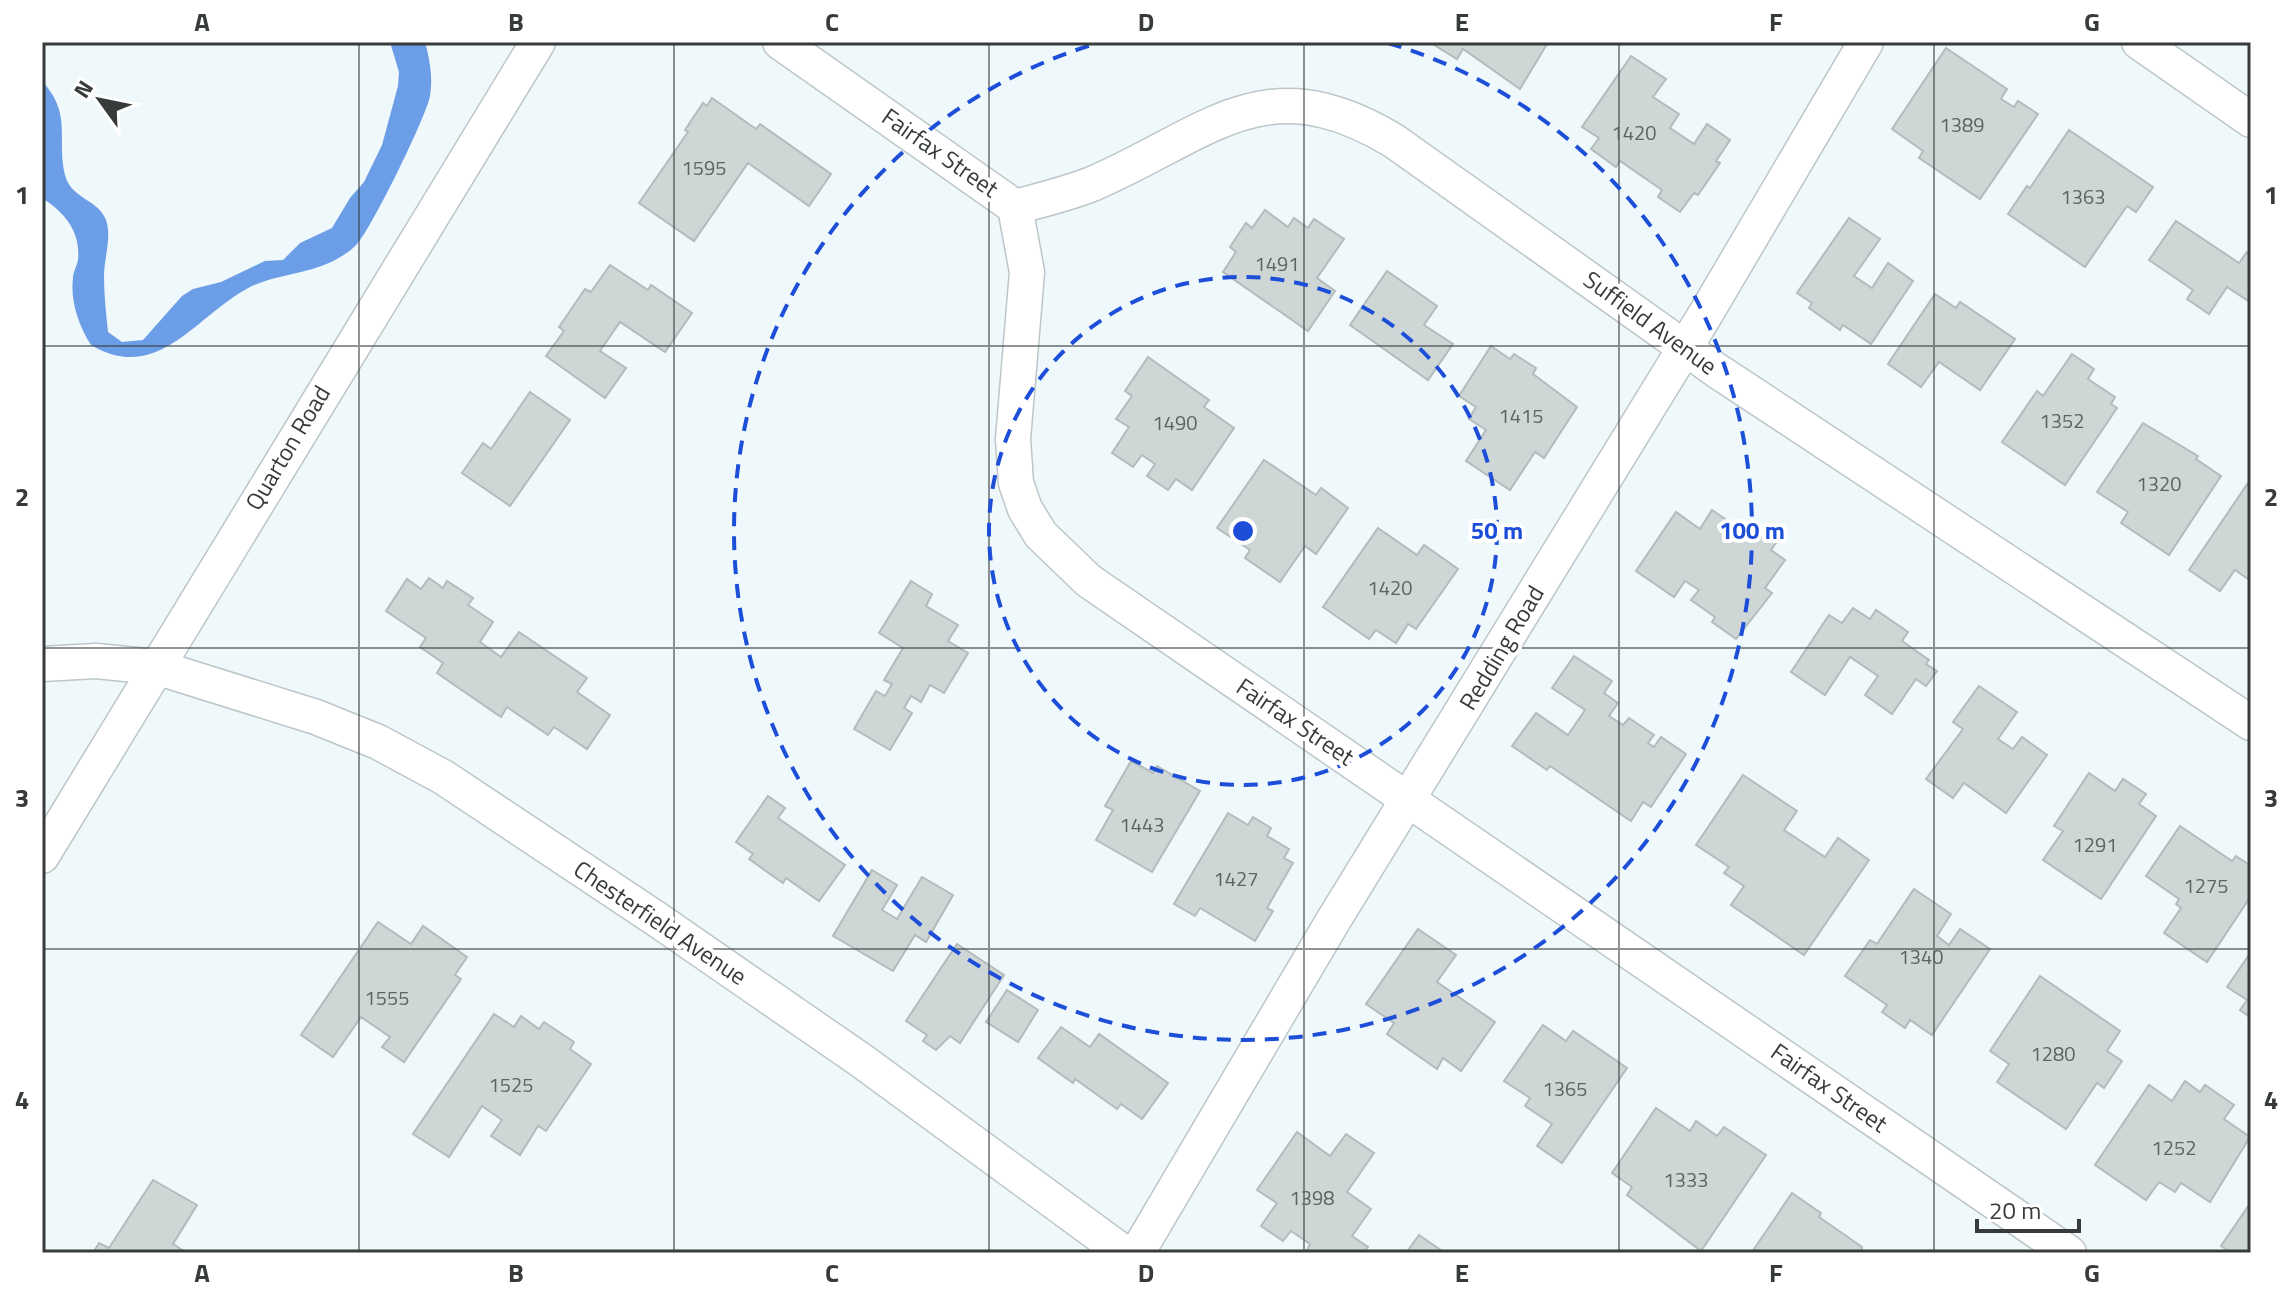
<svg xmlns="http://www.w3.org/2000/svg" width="2293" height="1295" viewBox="0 0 2293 1295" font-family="'Titillium Web',sans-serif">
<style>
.water{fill:#6c9de7}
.building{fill:#ced7d6;stroke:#b4bcbb;stroke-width:2}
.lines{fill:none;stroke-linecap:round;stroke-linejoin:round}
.minor-casing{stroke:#bdc6c8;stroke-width:37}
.minor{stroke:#fff;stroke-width:34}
.grid{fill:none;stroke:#373b3c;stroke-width:2;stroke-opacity:0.55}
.ring{fill:none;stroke:#1d4ed8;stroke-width:4;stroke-dasharray:14 10}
.labels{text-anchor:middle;stroke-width:8;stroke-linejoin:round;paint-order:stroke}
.number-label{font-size:20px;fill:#5d6262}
.street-label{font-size:24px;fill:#373b3c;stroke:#fff}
.centre{fill:#1d4ed8;stroke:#fff;stroke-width:4}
.ring-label{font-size:24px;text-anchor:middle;font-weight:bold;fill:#1d4ed8;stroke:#fff;stroke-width:8;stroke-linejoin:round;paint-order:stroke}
.neatline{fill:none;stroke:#373b3c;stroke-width:3}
.grid-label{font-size:26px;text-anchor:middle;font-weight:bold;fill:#373b3c}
</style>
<rect width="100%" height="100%" fill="#eff8fa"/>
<!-- water -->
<path class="water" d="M 390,42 L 425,42 C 430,61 433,77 430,96 C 426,117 372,228 357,244 C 352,250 344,255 337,259 C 310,274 277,274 250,287 C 196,315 158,385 91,345 C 79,326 70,301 73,278 C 73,272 77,266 78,260 C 81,231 64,212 42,198 L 42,81 C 73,115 56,138 65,175 C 71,199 98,199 106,220 C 112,237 104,258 104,276 C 104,295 106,313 108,332 L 122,342 L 143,340 L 182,296 L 193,289 L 221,282 L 265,261 L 283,260 L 300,243 L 332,228 L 350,198 L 364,182 L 382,145 L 398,86 L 399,72 Z"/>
<!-- building -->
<g class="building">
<path d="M 1544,42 L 1547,44 L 1520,89 L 1463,49 L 1457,59 L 1431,43 Z"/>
<path d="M 1946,48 L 2007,89 L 2001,99 L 2014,107 L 2018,101 L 2038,114 L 1980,199 L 1919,158 L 1923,151 L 1892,129 Z"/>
<path d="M 1631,56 L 1666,79 L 1653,97 L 1679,114 L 1670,128 L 1694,144 L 1707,124 L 1730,140 L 1716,161 L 1720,163 L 1698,195 L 1694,193 L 1680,212 L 1658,197 L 1662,190 L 1620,161 L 1616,167 L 1591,149 L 1599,138 L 1582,127 Z"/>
<path d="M 712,98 L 756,129 L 760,124 L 831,174 L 809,206 L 748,163 L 694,241 L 639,203 L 688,132 L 685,130 L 703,103 L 707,106 Z"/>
<path d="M 2069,130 L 2153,187 L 2136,212 L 2127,206 L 2085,267 L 2008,214 L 2027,186 L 2030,188 Z"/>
<path d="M 1265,210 L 1288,227 L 1294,218 L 1308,228 L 1314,219 L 1344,239 L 1317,278 L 1335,291 L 1308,331 L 1223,272 L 1236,252 L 1230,247 L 1246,223 L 1252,228 Z"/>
<path d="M 1849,218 L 1880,239 L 1854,276 L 1872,288 L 1888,263 L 1913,281 L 1871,344 L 1843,325 L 1840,330 L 1809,308 L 1812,303 L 1797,293 Z"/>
<path d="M 2176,221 L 2239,263 L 2247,252 L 2251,255 L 2251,303 L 2227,287 L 2209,314 L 2187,299 L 2193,290 L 2149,260 Z"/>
<path d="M 610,265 L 648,290 L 651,285 L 692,313 L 665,352 L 620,322 L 600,351 L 626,368 L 605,398 L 546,356 L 564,331 L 559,327 L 585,289 L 591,292 Z"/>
<path d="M 1387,271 L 1437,306 L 1424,325 L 1453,344 L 1428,380 L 1350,325 Z"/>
<path d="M 1935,294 L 1956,308 L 1960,302 L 2015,339 L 1980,390 L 1939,362 L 1921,387 L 1888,364 Z"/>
<path d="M 1491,346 L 1510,359 L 1514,354 L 1536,368 L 1533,374 L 1577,407 L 1544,458 L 1535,452 L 1510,490 L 1466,461 L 1486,430 L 1469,419 L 1476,407 L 1459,396 Z"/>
<path d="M 2072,354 L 2094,369 L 2088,379 L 2115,397 L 2111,404 L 2117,408 L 2065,485 L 2002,442 L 2037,391 L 2043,396 Z"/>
<path d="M 1148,357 L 1209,400 L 1204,407 L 1234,428 L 1192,490 L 1176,479 L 1168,490 L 1147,476 L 1155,464 L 1142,455 L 1133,467 L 1112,453 L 1129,427 L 1116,419 L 1132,396 L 1125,391 Z"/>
<path d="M 530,392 L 570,420 L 510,506 L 462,473 L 483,443 L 491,449 Z"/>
<path d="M 2143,423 L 2198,456 L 2196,459 L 2221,476 L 2169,555 L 2121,523 L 2128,512 L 2097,492 Z"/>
<path d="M 1264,460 L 1316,495 L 1321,488 L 1348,508 L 1316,554 L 1305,546 L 1280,582 L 1245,558 L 1250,550 L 1217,528 Z"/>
<path d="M 2250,480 L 2251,581 L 2235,570 L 2220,591 L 2189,570 Z"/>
<path d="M 1712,510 L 1750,536 L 1757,526 L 1778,540 L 1771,550 L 1785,560 L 1765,588 L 1772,593 L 1736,639 L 1712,622 L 1715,617 L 1691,600 L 1699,590 L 1685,581 L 1674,597 L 1636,571 L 1676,512 L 1700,529 Z"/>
<path d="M 1378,528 L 1417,555 L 1424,545 L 1458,569 L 1416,629 L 1408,624 L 1396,643 L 1376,630 L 1369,639 L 1323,607 Z"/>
<path d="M 429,578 L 443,588 L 447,581 L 473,598 L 468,605 L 493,622 L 480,642 L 501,657 L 519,632 L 587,678 L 577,692 L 610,715 L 587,749 L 554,727 L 548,735 L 507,707 L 501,717 L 437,673 L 443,663 L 420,647 L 426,638 L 386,611 L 407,579 L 421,589 Z"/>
<path d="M 911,581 L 932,594 L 926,606 L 958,625 L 948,641 L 968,653 L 944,693 L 930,685 L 921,702 L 911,696 L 904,708 L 912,713 L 890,750 L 854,729 L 876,691 L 885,696 L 892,684 L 884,680 L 903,648 L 879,633 Z"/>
<path d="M 1853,608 L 1870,619 L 1876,610 L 1908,632 L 1902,641 L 1929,660 L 1926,664 L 1937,671 L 1926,686 L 1916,679 L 1892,714 L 1865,695 L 1878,676 L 1850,657 L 1825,695 L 1791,672 L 1829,615 L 1842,623 Z"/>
<path d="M 1574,656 L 1612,681 L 1604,693 L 1618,703 L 1609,716 L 1623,725 L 1629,718 L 1654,735 L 1648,743 L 1654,747 L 1661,737 L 1686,754 L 1651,807 L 1643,802 L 1631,821 L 1550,766 L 1547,770 L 1512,746 L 1536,713 L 1568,735 L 1585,710 L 1552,688 Z"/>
<path d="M 1979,686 L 2017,712 L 1998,739 L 2013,749 L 2022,737 L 2047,755 L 2006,813 L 1964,783 L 1953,798 L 1926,779 L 1963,729 L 1953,722 Z"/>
<path d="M 1131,761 L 1153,773 L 1157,766 L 1200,791 L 1152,872 L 1096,840 L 1113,810 L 1105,806 Z"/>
<path d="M 2089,773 L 2115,791 L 2123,779 L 2146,794 L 2139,804 L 2156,816 L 2101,899 L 2043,860 L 2063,831 L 2054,826 Z"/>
<path d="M 1743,775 L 1797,811 L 1784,830 L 1825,857 L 1838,838 L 1869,860 L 1804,955 L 1731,905 L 1744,886 L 1724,873 L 1729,867 L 1696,845 Z"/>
<path d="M 768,796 L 785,808 L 778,818 L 845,865 L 819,901 L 786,878 L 783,883 L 749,859 L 753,854 L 736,842 Z"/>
<path d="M 1228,813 L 1248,825 L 1253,817 L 1271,828 L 1267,836 L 1289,849 L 1284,858 L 1293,863 L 1267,908 L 1273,911 L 1255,941 L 1200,908 L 1195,916 L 1174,904 Z"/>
<path d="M 2180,826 L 2232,861 L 2236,856 L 2251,866 L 2251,896 L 2207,962 L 2164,933 L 2181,908 L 2176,904 L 2179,899 L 2146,876 Z"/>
<path d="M 872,870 L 897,885 L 882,910 L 897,919 L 922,877 L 953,895 L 926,942 L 915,935 L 893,971 L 833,936 Z"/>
<path d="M 1914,889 L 1951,914 L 1937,936 L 1949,945 L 1960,929 L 1990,949 L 1932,1035 L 1910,1020 L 1905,1028 L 1882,1012 L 1887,1005 L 1845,976 L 1870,940 L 1877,944 Z"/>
<path d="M 378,922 L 411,944 L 423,926 L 467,957 L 455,975 L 461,979 L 404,1062 L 382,1047 L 390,1037 L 361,1017 L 333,1057 L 301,1035 Z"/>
<path d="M 1418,929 L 1456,955 L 1437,982 L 1495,1022 L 1461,1071 L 1443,1058 L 1437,1069 L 1387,1034 L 1394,1023 L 1366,1004 Z"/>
<path d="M 957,944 L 1004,975 L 960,1043 L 950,1036 L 936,1050 L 923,1041 L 927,1035 L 906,1021 Z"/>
<path d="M 2251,952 L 2251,1018 L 2240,1010 L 2247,1000 L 2227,987 Z"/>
<path d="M 2040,976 L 2120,1031 L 2107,1051 L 2122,1061 L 2104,1088 L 2097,1083 L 2066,1129 L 1997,1082 L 2009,1064 L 1990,1051 Z"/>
<path d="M 1007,990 L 1038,1010 L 1018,1042 L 986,1022 Z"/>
<path d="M 494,1014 L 514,1027 L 521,1016 L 539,1029 L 544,1022 L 574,1042 L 570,1049 L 591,1064 L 546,1131 L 538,1126 L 520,1155 L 491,1136 L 502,1120 L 482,1106 L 449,1157 L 413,1134 Z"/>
<path d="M 1543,1025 L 1566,1041 L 1573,1031 L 1627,1068 L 1562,1163 L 1537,1146 L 1552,1124 L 1525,1106 L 1530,1098 L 1504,1081 Z"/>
<path d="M 1061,1027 L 1090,1047 L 1099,1034 L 1168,1083 L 1142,1119 L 1121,1104 L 1117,1109 L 1075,1079 L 1073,1083 L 1038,1058 Z"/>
<path d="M 2185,1081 L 2200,1092 L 2205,1085 L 2234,1105 L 2224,1119 L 2250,1137 L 2210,1202 L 2181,1183 L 2175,1192 L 2159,1182 L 2146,1200 L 2095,1165 L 2149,1085 L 2172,1101 Z"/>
<path d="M 1656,1108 L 1690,1131 L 1696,1121 L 1717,1136 L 1724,1127 L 1766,1155 L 1701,1251 L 1627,1195 L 1632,1187 L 1612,1173 Z"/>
<path d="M 1297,1132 L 1330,1156 L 1346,1134 L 1374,1153 L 1347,1192 L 1371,1209 L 1352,1236 L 1368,1247 L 1363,1253 L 1312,1253 L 1307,1250 L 1310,1244 L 1291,1231 L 1283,1241 L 1261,1226 L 1277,1203 L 1257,1190 Z"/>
<path d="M 153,1180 L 197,1205 L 173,1244 L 187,1253 L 93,1253 L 99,1243 L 109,1248 Z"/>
<path d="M 1792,1193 L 1821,1213 L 1819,1217 L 1862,1247 L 1862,1253 L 1752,1252 Z"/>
<path d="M 2251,1202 L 2251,1253 L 2232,1253 L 2221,1246 Z"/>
<path d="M 1419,1235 L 1445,1253 L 1406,1253 Z"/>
</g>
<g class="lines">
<!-- minor casing -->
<g class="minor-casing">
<g id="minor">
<path d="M 780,42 L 1015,207 L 1027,272 L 1013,439 L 1016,483 L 1025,509 L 1041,535 L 1089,581 L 2069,1253"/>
<path d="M 2139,42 L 2251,120"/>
<path d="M 1015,207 C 1041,200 1067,194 1092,184 C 1207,135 1264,62 1394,141 L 1716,370 L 2251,723"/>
<path d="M 42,664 L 96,661 L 156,667 L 316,717 L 378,742 L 443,777 L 655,918 L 862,1061 L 1124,1253"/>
<path d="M 42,856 L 538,42"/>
<path d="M 1137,1253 L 1333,921 L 1705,315 L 1866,42"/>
</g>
</g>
<!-- minor -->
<use href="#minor" class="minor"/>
</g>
<!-- grid -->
<path class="grid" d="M 359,42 L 359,1253M 674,42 L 674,1253M 989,42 L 989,1253M 1304,42 L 1304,1253M 1619,42 L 1619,1253M 1934,42 L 1934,1253M 42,346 L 2251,346M 42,648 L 2251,648M 42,949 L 2251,949"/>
<!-- distance rings -->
<g class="ring">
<circle cx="1243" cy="531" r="254"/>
<path d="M1388 43A509 509 0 1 1 1098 43"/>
</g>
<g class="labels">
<!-- number labels -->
<g class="number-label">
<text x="1962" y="132">1389</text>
<text x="1634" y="140">1420</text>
<text x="704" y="175">1595</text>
<text x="2083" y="204">1363</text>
<text x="1277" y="271">1491</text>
<text x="1521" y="423">1415</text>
<text x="2062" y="428">1352</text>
<text x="1175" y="430">1490</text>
<text x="2159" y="491">1320</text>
<text x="1390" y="595">1420</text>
<text x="1142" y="832">1443</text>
<text x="2095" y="852">1291</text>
<text x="1236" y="886">1427</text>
<text x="2206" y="893">1275</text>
<text x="1921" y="964">1340</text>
<text x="387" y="1005">1555</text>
<text x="2053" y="1061">1280</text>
<text x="511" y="1092">1525</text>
<text x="1565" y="1096">1365</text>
<text x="2174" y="1155">1252</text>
<text x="1686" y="1187">1333</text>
<text x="1312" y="1205">1398</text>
</g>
<!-- street labels -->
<g class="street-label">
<text transform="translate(940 153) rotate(35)" y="8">Fairfax Street</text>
<text transform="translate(1650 323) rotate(36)" y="8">Suffield Avenue</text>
<text transform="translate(288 448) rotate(-59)" y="8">Quarton Road</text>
<text transform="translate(1502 648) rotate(-59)" y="8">Redding Road</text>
<text transform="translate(1295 722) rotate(34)" y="8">Fairfax Street</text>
<text transform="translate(660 923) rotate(34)" y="8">Chesterfield Avenue</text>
<text transform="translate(1829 1088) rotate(35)" y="8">Fairfax Street</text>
</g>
</g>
<circle cx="1243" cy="531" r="12" class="centre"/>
<g class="ring-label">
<text x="1497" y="539">50 m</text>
<text x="1752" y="539">100 m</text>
</g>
<!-- border -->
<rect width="2293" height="1295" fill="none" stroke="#ffffff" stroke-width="88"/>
<!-- north arrow -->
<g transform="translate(100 100) rotate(303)" stroke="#ffffff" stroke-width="6" paint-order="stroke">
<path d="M0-6L14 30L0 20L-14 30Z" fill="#373b3c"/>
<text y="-12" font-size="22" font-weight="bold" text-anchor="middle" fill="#373b3c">N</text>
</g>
<!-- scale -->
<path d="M1977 1219v12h102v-12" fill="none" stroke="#373b3c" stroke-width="4"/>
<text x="1989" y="1219" font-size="24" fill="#373b3c" stroke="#ffffff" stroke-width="6" paint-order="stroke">20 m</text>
<rect x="44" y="44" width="2205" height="1207" class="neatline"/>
<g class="grid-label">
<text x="202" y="31">A</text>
<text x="516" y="31">B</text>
<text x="832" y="31">C</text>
<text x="1146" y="31">D</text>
<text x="1462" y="31">E</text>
<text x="1776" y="31">F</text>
<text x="2092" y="31">G</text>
<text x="22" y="204">1</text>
<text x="2271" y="204">1</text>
<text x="22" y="506">2</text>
<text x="2271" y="506">2</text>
<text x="22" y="807">3</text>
<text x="2271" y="807">3</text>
<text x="22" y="1109">4</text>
<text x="2271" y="1109">4</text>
<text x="202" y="1282">A</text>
<text x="516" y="1282">B</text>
<text x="832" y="1282">C</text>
<text x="1146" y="1282">D</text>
<text x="1462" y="1282">E</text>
<text x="1776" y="1282">F</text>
<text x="2092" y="1282">G</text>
</g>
</svg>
